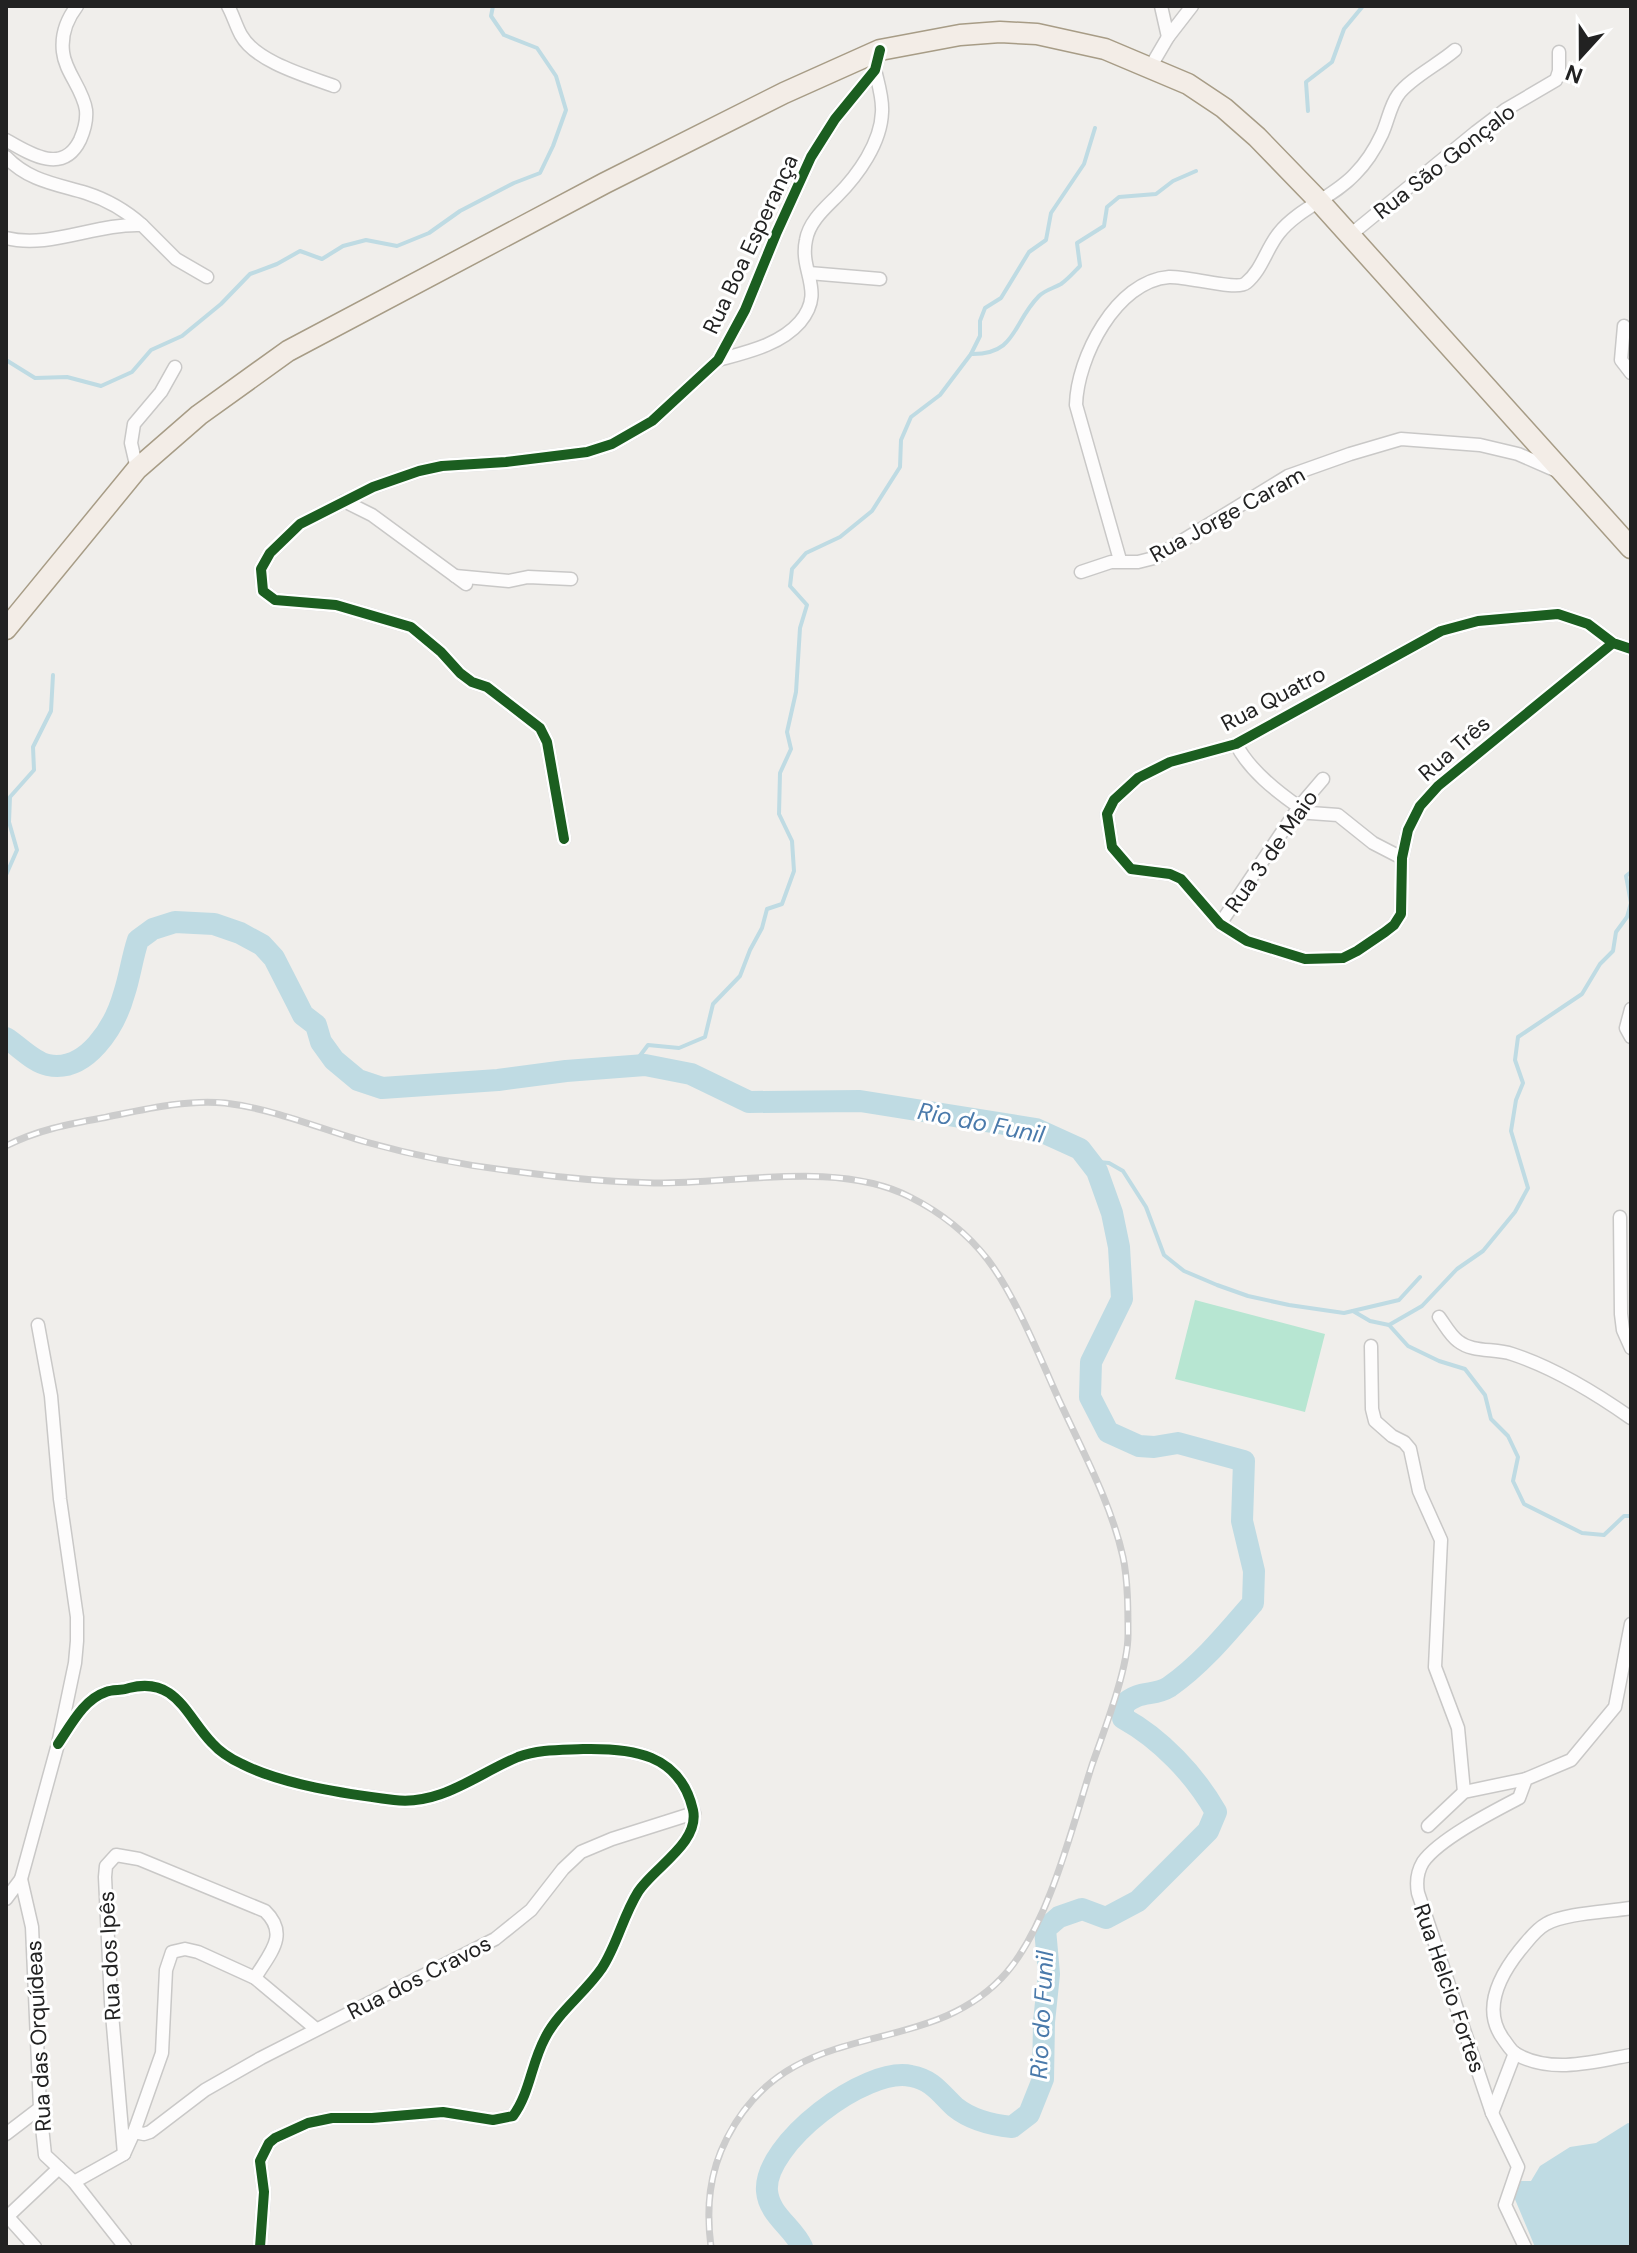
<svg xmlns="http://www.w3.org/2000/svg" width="1637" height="2253" viewBox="0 0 1637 2253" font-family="'DM Sans',sans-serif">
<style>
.pitch{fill:#b7e6d2}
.water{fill:#bfdbe3}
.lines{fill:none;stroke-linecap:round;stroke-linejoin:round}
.stream{stroke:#bfdbe3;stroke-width:4}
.river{stroke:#bfdbe3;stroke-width:22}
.minor-casing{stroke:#c9c8c7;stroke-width:15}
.primary-casing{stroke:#a79c86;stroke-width:23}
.minor{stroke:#fdfcfc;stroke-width:12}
.primary{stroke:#f3ede7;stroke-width:20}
.rail-casing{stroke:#ccc;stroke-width:7}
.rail{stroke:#fff;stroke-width:4;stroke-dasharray:12;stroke-linecap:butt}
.cycleway-casing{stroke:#fff;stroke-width:15}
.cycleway{stroke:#1b5e20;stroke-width:10}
.labels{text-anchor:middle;stroke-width:6;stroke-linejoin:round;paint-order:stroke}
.street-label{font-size:22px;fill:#222;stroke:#fff}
.water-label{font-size:24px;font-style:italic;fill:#4a7aab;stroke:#fff}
</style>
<rect width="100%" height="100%" fill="#f0eeeb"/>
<!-- pitch -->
<path class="pitch" d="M 1195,1300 L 1325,1334 L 1305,1412 L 1175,1379 Z"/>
<!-- water -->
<path class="water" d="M 1628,2123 L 1631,2124 L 1631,2247 L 1535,2247 L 1514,2197 L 1520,2181 L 1531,2181 L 1540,2166 L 1570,2147 L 1596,2143 Z"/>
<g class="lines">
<!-- stream -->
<g class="stream">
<path d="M 1308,111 L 1306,82 L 1332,62 L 1344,29 L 1363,6"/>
<path d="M 971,354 L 980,336 L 980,321 L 985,308 L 1001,298 L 1029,252 L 1046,240 L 1051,213 L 1084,164 L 1095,128"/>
<path d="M 6,360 L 35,378 L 67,377 L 101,386 L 132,372 L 151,350 L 182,336 L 221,304 L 250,274 L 277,264 L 300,251 L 322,259 L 343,246 L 366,240 L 397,246 L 429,233 L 460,211 L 514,183 L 540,173 L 553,146 L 566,110 L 556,76 L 537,48 L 504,35 L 491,16 L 493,6"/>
<path d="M 6,875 L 17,850 L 9,822 L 10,797 L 34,770 L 33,747 L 51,711 L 53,675"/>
<path d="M 633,1065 L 648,1045 L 679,1048 L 705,1037 L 713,1004 L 740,976 L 750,950 L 762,928 L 767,909 L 782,904 L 794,871 L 792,841 L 779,814 L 780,773 L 791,749 L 787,732 L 796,692 L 800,628 L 807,605 L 790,586 L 792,569 L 806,553 L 840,537 L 872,511 L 900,467 L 901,440 L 911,417 L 940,395 L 971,354 C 1017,355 1012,323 1039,296 C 1045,290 1054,288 1061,284 C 1068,279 1074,272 1080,266 L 1077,243 L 1104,226 L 1107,207 L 1119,197 L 1156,194 L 1173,181 L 1196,171"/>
<path d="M 1089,1161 L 1109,1163 L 1123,1171 L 1146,1207 L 1164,1255 L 1184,1271 L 1217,1285 L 1248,1296 L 1289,1305 L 1344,1313 L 1399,1300 L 1420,1277"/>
<path d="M 1353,1311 L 1370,1321 L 1389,1325 L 1408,1346 L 1439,1361 L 1465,1369 L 1485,1395 L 1491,1419 L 1508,1436 L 1518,1457 L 1513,1481 L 1524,1504 L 1582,1533 L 1604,1535 L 1624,1516 L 1631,1516"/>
<path d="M 1389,1325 L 1422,1306 L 1457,1269 L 1483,1251 L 1515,1212 L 1528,1188 L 1511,1131 L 1516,1100 L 1523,1083 L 1515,1060 L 1518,1037 L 1582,994 L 1600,964 L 1613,951 L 1616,932 L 1627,917 L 1631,903 L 1626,876 L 1631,872"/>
</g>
<!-- river -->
<path class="river" d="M 6,1038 C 19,1046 33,1062 48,1065 C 87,1073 115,1026 124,994 C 130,976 132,958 138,940 L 153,929 L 175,922 L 214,924 L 240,933 L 262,945 L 274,958 L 297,1003 L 303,1015 L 316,1025 L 321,1042 L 334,1060 L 358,1080 L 382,1088 L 498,1080 L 566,1071 L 645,1065 L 691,1074 L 749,1102 L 860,1101 L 1036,1129 L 1080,1149 L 1097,1171 L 1112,1213 L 1119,1247 L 1122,1299 L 1091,1362 L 1090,1397 L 1108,1432 L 1139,1446 L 1154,1447 L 1178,1443 L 1244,1461 L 1242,1521 L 1254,1571 L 1253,1603 C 1227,1633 1202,1664 1169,1687 C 1153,1697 1140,1689 1123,1705 L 1123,1718 C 1161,1739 1195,1775 1216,1812 L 1208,1831 L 1138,1901 L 1106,1918 L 1082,1909 L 1059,1917 L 1045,1929 L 1049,1974 L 1044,2022 L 1043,2079 L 1029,2114 L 1012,2127 C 992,2125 971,2120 955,2107 C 940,2093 933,2080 911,2076 C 866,2066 763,2144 767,2191 C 769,2215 793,2227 802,2247"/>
<!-- minor casing -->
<g class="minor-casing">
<g id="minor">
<path d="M 228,6 C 233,15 236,26 241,35 C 256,62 307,76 334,86"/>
<path d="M 1161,6 L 1168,37"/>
<path d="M 1151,66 L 1168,37 L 1192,6"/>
<path d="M 6,140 C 30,154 63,175 80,140 C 84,131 87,120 86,110 C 83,89 65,72 63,52 C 61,35 67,19 77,6"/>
<path d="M 6,157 C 29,181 56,184 86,193 C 108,200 125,210 142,225"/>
<path d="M 1349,236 L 1476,132 L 1505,110 L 1556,80 L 1559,71 L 1559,52"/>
<path d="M 6,238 C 50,249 96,223 142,225 L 176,259 L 207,277"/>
<path d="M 809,273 L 880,279"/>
<path d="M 1624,326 L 1621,360 L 1631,373"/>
<path d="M 718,360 C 747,352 780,345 800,322 C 826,291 799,272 806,240 C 809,222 824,209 837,196 C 858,175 881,143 882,112 C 883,98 878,83 875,70"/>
<path d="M 137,469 L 131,443 L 134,424 L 161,392 L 175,367"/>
<path d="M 344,501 L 372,515 L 466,584"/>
<path d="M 1120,560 L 1076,405 C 1077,358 1116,281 1169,277 C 1187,276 1237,291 1246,283 C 1262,270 1266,249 1279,233 C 1299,208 1334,197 1355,174 C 1367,162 1375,149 1382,134 C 1388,121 1390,106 1398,95 C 1409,79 1439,64 1455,50"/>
<path d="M 1081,572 L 1111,562 L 1138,562 L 1154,558 L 1288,476 L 1350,454 L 1401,439 L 1480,445 L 1518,454 L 1557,471"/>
<path d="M 455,576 L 509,581 L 528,577 L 571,579"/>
<path d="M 1613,643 L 1438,786 L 1420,806 L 1408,830 L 1402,858 L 1401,914 L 1394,925 L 1385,932 L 1357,951 L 1343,958 L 1305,959 L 1247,941 L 1220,924 L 1181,879 L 1170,874 L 1131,869 L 1112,847 L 1107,814 L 1114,800 L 1138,778 L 1170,762 L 1236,744 L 1441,631 L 1478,621 L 1558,614 L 1588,624 L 1613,643 L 1631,649"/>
<path d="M 1236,744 C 1249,770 1276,791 1299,807"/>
<path d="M 1296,812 L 1338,815 L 1373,843 L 1402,858"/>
<path d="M 564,839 L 547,742 L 540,728 L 487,687 L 472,682 L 460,673 L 441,652 L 411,627 L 336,605 L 275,600 L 263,591 L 261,569 L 270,553 L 300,524 L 373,487 L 419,471 L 442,466 L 506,462 L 587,452 L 612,444 L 652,421 L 718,360 L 745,310 L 776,234 L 811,157 L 835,119 L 875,70 L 880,50"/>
<path d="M 1220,924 L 1299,807 L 1323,779"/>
<path d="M 1631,1009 L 1626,1028 L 1631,1037"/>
<path d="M 1620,1217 L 1621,1314 L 1623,1330 L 1631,1348"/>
<path d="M 1439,1317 C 1445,1325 1450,1335 1458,1341 C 1473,1353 1494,1348 1512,1354 C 1555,1368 1594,1392 1631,1418"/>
<path d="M 1371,1346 L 1372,1409 L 1375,1421 L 1392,1436 L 1404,1442 L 1410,1449 L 1419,1491 L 1441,1540 L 1435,1667 L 1458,1728 L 1464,1792"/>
<path d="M 58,1744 C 71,1725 84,1699 106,1692 C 113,1689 122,1691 129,1688 C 176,1676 186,1716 212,1743 C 220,1752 231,1759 242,1764 C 283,1785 347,1794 394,1800 C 440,1806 477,1774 518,1757 C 539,1749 561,1750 583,1749 C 631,1748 680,1753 693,1810 C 700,1843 653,1868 638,1892 C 623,1916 617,1945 602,1968 C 585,1993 558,2012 545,2038 C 531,2064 530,2093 513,2116 L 493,2120 L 443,2112 L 372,2118 L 332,2118 L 308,2123 L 275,2138 L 269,2143 L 260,2161 L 264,2192 L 260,2247"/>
<path d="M 1428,1826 L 1464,1792 L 1526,1779"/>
<path d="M 21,1879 L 32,1927 L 40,2108 L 45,2155 L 74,2182 L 125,2247"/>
<path d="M 6,1899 L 21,1879 L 58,1744 L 75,1663 L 77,1641 L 77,1617 L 60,1499 L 51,1396 L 38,1325"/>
<path d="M 1631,1908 C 1608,1912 1565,1913 1546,1924 C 1535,1930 1528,1941 1520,1950 C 1500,1975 1481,2010 1504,2040 C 1507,2044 1511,2051 1516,2054 C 1551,2074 1594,2062 1631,2055"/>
<path d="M 1492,2113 L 1515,2053"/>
<path d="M 134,2132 L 144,2134 L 150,2132 L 205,2090 L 261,2058 L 495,1939 L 531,1910 L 563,1869 L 581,1852 L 612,1839 L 694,1813"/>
<path d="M 6,2134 L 40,2108"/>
<path d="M 124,2154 L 111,2002 L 105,1877 L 106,1866 L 116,1855 L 139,1859 L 265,1911 C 290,1935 269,1954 255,1978"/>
<path d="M 74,2182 L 124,2154 L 134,2132 L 162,2053 L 166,1970 L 172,1952 L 185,1949 L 198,1952 L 255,1978 L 316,2029"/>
<path d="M 8,2217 L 35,2247"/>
<path d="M 6,2218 L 59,2168"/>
<path d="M 1525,2247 L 1505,2205 L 1518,2167 L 1492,2113 L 1418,1893 C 1416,1882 1417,1872 1423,1862 C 1439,1839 1494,1811 1519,1798 L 1526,1779 L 1571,1760 L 1615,1707 L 1631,1624"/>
</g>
</g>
<!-- primary casing -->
<g class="primary-casing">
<path id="primary" d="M 6,629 L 137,469 L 199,415 L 288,351 L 605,183 L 784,93 L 880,50 L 960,35 L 1000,32 L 1037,34 L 1105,49 L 1188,84 L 1224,108 L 1257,137 L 1319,201 L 1631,548"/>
</g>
<!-- minor -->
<use href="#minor" class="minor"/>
<!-- primary -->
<use href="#primary" class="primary"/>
<!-- rail casing -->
<g class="rail-casing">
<path id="rail" d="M 6,1146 C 37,1130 69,1124 102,1118 C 142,1110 185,1099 225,1103 C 274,1109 318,1128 366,1142 C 416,1156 467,1166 520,1172 C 564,1178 609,1182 654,1183 C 734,1184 838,1160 910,1197 C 940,1212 967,1233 988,1260 C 1017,1299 1039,1356 1059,1400 C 1082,1450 1111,1503 1123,1557 C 1128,1581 1128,1610 1128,1635 C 1128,1669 1104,1731 1092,1765 C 1072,1827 1049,1923 1007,1972 C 927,2065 793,2009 727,2138 C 709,2173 706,2208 711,2247"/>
</g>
<!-- rail -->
<use href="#rail" class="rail"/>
<!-- cycleway casing -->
<g class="cycleway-casing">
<g id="cycleway">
<path d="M 1613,643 L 1438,786 L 1420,806 L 1408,830 L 1402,858 L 1401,914 L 1394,925 L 1385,932 L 1357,951 L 1343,958 L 1305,959 L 1247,941 L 1220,924 L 1181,879 L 1170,874 L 1131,869 L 1112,847 L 1107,814 L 1114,800 L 1138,778 L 1170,762 L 1236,744 L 1441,631 L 1478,621 L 1558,614 L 1588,624 L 1613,643 L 1631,649"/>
<path d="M 564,839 L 547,742 L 540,728 L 487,687 L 472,682 L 460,673 L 441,652 L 411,627 L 336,605 L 275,600 L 263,591 L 261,569 L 270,553 L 300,524 L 373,487 L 419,471 L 442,466 L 506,462 L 587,452 L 612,444 L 652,421 L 718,360 L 745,310 L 776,234 L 811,157 L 835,119 L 875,70 L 880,50"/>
<path d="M 58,1744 C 71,1725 84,1699 106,1692 C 113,1689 122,1691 129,1688 C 176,1676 186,1716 212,1743 C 220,1752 231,1759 242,1764 C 283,1785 347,1794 394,1800 C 440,1806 477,1774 518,1757 C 539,1749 561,1750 583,1749 C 631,1748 680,1753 693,1810 C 700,1843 653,1868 638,1892 C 623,1916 617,1945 602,1968 C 585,1993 558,2012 545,2038 C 531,2064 530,2093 513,2116 L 493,2120 L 443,2112 L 372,2118 L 332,2118 L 308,2123 L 275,2138 L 269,2143 L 260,2161 L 264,2192 L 260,2247"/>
</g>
</g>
<!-- cycleway -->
<use href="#cycleway" class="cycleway"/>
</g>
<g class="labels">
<!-- street labels -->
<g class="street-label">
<text transform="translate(1444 161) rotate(-38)" y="8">Rua São Gonçalo</text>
<text transform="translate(750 244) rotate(-65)" y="8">Rua Boa Esperança</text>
<text transform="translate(1227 514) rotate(-29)" y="8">Rua Jorge Caram</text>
<text transform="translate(1273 698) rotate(-28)" y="8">Rua Quatro</text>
<text transform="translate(1454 748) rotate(-41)" y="8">Rua Três</text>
<text transform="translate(1271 851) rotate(-55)" y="8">Rua 3 de Maio</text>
<text transform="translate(109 1956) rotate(-93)" y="8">Rua dos Ipês</text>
<text transform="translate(419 1977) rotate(-27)" y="8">Rua dos Cravos</text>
<text transform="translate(1450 1988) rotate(71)" y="8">Rua Helcio Fortes</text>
<text transform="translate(38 2036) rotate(-93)" y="8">Rua das Orquídeas</text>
</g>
<!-- water labels -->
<g class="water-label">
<text transform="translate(981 1123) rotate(11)" y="8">Rio do Funil</text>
<text transform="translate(1042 2015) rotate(-87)" y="8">Rio do Funil</text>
</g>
</g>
<!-- border -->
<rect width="1637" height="2253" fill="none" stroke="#222222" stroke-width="16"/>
<!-- north arrow -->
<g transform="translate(1581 56) rotate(201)" stroke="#ffffff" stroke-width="6" paint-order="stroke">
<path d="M0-6L14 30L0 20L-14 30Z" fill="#222222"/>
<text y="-12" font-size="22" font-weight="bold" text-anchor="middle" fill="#222222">N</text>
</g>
</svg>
